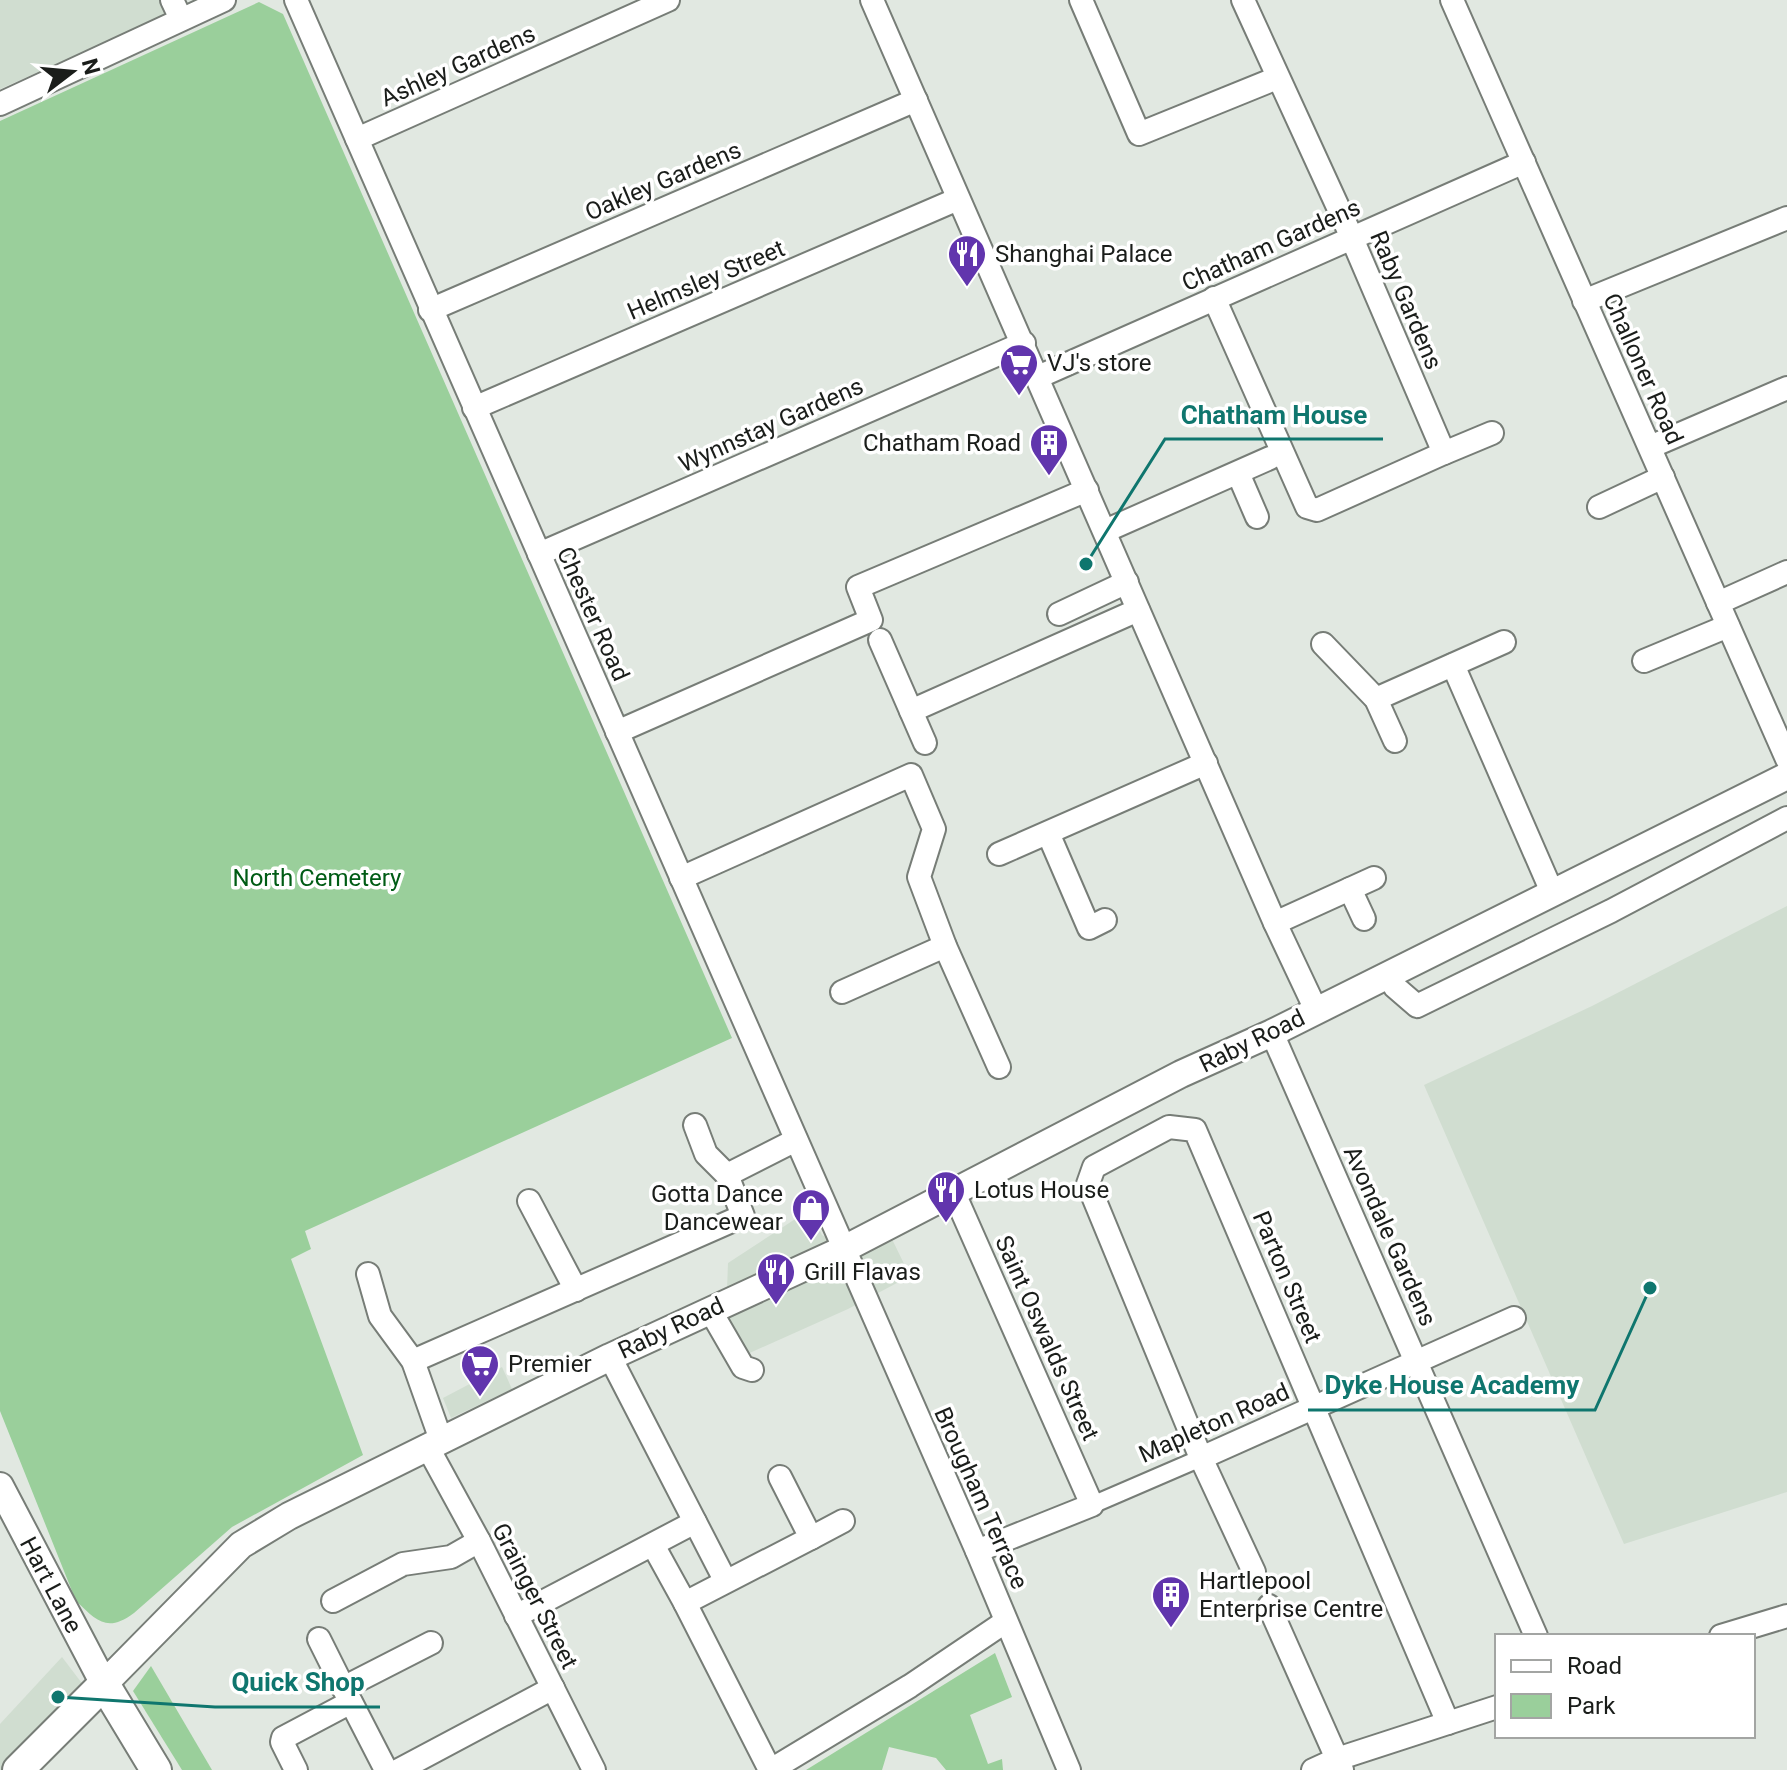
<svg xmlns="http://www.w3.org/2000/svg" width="1787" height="1770" viewBox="0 0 1787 1770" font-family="Roboto,sans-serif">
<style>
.built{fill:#d0ddd0}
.green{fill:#9acf9b}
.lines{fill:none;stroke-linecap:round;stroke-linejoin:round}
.pedestrian-casing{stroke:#777d77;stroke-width:20}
.minor-casing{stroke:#777d77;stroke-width:26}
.tertiary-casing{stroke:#777d77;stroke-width:30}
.secondary-casing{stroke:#777d77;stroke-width:34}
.pedestrian{stroke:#fff;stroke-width:16}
.minor{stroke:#fff;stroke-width:22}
.tertiary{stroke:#fff;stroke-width:26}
.secondary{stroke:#fff;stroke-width:30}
.labels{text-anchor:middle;stroke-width:7;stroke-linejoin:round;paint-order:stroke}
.street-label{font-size:24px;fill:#1a1d1a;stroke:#fff}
.poi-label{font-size:24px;fill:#1a1d1a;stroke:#fff;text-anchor:start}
.park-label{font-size:24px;fill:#005c15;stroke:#fff}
.leader{fill:none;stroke:#0f766e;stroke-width:3}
.callout-dot{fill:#0f766e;stroke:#fff;stroke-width:3}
.callout-label{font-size:26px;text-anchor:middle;font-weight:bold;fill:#0f766e;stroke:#fff;stroke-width:7;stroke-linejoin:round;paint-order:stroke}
</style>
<rect width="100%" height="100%" fill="#e1e8e1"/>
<!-- built -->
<g class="built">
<path d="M 0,0 L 164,0 L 171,13 L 0,89 Z"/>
<path d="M 1787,906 L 1787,1492 L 1624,1544 L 1424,1085 L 1592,1006 Z"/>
<path d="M 809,1210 L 822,1235 L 830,1240 L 890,1235 L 910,1276 L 848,1309 L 743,1356 L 726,1316 L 728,1263 Z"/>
<path d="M 502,1367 L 512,1389 L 451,1418 L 443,1398 Z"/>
<path d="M 62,1657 L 87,1690 L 14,1770 L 0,1770 L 0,1724 Z"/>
</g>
<!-- green -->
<g class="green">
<path d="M 259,2 L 283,14 L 732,1038 L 305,1231 L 311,1249 L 291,1259 L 363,1455 L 232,1527 L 134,1613 C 107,1633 97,1621 76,1601 L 0,1411 L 0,121 Z"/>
<path d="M 995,1653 L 1012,1697 L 970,1715 L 988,1764 L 1002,1759 L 1003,1770 L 946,1770 L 936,1758 L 889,1747 L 882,1770 L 806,1770 Z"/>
<path d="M 151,1666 L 212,1770 L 182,1770 L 133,1691 Z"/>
</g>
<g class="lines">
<!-- pedestrian casing -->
<g class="pedestrian-casing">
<path id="pedestrian" d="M 1092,1505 L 1201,1458"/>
</g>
<!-- minor casing -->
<g class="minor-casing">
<g id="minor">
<path d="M 172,0 L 181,19"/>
<path d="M 296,0 L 977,1551 L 1069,1770"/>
<path d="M 872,0 L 1275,923 L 1316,1010"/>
<path d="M 1081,0 L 1139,134 L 1277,78"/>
<path d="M 1243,0 L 1348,229 L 1444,453 L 1492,433"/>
<path d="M 1452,0 L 1787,759"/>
<path d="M 0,104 L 224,0"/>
<path d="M 357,139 L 668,0"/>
<path d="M 1214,298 L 1307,507 L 1317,510 L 1444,453"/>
<path d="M 1584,301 L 1787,218"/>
<path d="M 430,310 L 916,100"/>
<path d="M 1038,377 L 1524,162"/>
<path d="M 474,408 L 958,199"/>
<path d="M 1650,447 L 1787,388"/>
<path d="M 1238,473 L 1257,517"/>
<path d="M 1599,507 L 1663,477"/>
<path d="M 1105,531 L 1270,458"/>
<path d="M 539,554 L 1024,343"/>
<path d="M 1718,603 L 1787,572"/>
<path d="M 1059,614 L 1127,582"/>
<path d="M 880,640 L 925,743"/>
<path d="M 1323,644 L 1376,699 L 1395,741"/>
<path d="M 1644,661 L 1728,626"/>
<path d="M 1453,665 L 1552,892"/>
<path d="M 1376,699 L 1504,642"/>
<path d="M 911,711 L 1138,610"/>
<path d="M 617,732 L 871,620 L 858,587 L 1087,490"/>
<path d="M 1048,833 L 1089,928 L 1105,920"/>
<path d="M 999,854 L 1206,763"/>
<path d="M 681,878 L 911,775 L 934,829 L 919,877 L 945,946 L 999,1067"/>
<path d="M 1350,889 L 1364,919"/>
<path d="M 1275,923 L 1374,878"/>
<path d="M 1388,974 L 1395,987 L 1417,1006 L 1611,911 L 1787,818"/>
<path d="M 842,992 L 945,946"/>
<path d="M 1272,1033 L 1536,1636"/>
<path d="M 695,1125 L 706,1154 L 727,1175"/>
<path d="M 953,1191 L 1092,1505 L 977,1551"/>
<path d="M 529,1201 L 576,1290"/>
<path d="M 368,1274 L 380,1316 L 413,1361 L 441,1440"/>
<path d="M 710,1310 L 743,1367 L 752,1370"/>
<path d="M 610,1357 L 725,1580"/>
<path d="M 413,1361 L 743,1216 L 727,1175 L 796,1140"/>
<path d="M 427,1446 L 479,1541 L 594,1770"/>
<path d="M 1201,1458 L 1514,1318"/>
<path d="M 811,1538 L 843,1521"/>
<path d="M 653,1545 L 685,1603"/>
<path d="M 1254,1572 L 1201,1458 L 1088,1184 L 1094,1167 L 1169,1127 L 1195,1130 L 1448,1723"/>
<path d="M 333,1601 L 403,1564 L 451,1557 L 479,1541"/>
<path d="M 1269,1606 L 1342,1770"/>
<path d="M 516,1616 L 695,1522"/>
<path d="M 1721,1636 L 1787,1616"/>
<path d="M 319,1639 L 350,1701"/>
<path d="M 343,1688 L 431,1643"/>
<path d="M 296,1770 L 282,1742 L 283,1738 L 351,1702 L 386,1770"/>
<path d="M 399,1770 L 553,1688"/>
<path d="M 770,1770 L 685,1603 L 811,1538 L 780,1477"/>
<path d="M 771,1770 L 910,1686 L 999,1626"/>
<path d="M 1313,1770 L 1337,1759 L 1497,1707"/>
</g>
</g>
<!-- tertiary casing -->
<g class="tertiary-casing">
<path id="tertiary" d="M 0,1486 L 104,1684 L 241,1545 L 289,1516 L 610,1357 L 844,1249 L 1181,1074 L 1272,1033 L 1787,776"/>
</g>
<!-- secondary casing -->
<g class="secondary-casing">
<path id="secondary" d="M 18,1770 L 104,1684 L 156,1770"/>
</g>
<!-- pedestrian -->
<use href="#pedestrian" class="pedestrian"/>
<!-- minor -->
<use href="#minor" class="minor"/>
<!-- tertiary -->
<use href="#tertiary" class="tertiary"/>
<!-- secondary -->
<use href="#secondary" class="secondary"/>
</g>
<!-- icons -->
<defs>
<g id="restaurant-pin" transform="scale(2)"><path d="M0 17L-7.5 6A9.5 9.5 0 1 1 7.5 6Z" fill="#6135ad" stroke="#fff"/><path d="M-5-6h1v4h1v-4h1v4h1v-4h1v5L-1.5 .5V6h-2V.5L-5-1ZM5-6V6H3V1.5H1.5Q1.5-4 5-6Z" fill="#fff"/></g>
<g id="supermarket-pin" transform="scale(2)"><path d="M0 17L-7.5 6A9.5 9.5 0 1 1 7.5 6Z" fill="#6135ad" stroke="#fff"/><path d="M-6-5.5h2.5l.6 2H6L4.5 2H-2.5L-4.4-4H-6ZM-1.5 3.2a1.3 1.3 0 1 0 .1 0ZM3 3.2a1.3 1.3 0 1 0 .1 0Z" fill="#fff"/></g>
<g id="building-pin" transform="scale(2)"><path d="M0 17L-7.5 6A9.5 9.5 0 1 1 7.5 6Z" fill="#6135ad" stroke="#fff"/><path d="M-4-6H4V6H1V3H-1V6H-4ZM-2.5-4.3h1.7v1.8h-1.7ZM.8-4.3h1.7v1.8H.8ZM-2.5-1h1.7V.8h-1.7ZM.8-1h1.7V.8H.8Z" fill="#fff"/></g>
<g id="shop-pin" transform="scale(2)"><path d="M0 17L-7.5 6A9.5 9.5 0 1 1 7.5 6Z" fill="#6135ad" stroke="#fff"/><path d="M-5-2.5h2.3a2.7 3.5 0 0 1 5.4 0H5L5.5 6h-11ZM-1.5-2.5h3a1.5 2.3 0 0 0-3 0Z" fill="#fff"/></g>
</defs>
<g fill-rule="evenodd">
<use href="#restaurant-pin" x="967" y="254"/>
<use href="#supermarket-pin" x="1019" y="363"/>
<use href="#building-pin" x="1049" y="443"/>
<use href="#restaurant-pin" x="946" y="1190"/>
<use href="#shop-pin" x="811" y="1208"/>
<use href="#restaurant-pin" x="776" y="1272"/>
<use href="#supermarket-pin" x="480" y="1364"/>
<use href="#building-pin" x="1171" y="1595"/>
</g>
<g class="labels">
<!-- street labels -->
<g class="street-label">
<text transform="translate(458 66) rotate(-24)" y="8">Ashley Gardens</text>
<text transform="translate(663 181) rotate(-23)" y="8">Oakley Gardens</text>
<text transform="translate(1271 245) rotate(-24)" y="8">Chatham Gardens</text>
<text transform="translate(706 280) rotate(-23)" y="8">Helmsley Street</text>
<text transform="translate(1406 300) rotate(67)" y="8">Raby Gardens</text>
<text transform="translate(1643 369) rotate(66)" y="8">Challoner Road</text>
<text transform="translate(771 425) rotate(-24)" y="8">Wynnstay Gardens</text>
<text transform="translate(593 614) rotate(66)" y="8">Chester Road</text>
<text transform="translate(1252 1041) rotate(-26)" y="8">Raby Road</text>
<text transform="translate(1390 1236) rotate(66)" y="8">Avondale Gardens</text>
<text transform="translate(1287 1277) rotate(67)" y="8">Parton Street</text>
<text transform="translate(671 1328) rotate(-25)" y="8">Raby Road</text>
<text transform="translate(1047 1338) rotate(66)" y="8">Saint Oswalds Street</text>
<text transform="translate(1214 1423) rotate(-24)" y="8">Mapleton Road</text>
<text transform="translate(981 1498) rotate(66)" y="8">Brougham Terrace</text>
<text transform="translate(51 1585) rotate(62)" y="8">Hart Lane</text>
<text transform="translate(535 1596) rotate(63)" y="8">Grainger Street</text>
</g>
<!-- poi labels -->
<g class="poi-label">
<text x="995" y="262">Shanghai Palace</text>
<text x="1047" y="371">VJ's store</text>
<text x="1021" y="451" text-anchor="end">Chatham Road</text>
<text x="974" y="1198">Lotus House</text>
<text x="783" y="1202" text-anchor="end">Gotta Dance<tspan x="783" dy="28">Dancewear</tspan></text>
<text x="804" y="1280">Grill Flavas</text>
<text x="508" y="1372">Premier</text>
<text x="1199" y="1589">Hartlepool<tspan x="1199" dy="28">Enterprise Centre</tspan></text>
</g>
<!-- park labels -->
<g class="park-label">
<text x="317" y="886">North Cemetery</text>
</g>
</g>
<!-- callouts -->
<path class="leader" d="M1086 564L1165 439H1383M1650 1288L1595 1410H1308M58 1697L215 1707H380"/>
<g class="callout-dot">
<circle cx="1086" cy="564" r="8"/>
<circle cx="1650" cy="1288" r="8"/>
<circle cx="58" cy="1697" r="8"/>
</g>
<g class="callout-label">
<text x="1274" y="424">Chatham House</text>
<text x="1452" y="1394">Dyke House Academy</text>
<text x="298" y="1691">Quick Shop</text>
</g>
<!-- legend -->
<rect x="1495" y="1634" width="260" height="104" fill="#ffffff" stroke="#a3a5a3" stroke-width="2"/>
<rect x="1511" y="1660" width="40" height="12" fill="#ffffff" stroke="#a3a5a3" stroke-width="2"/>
<text x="1567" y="1674" font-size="24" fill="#1a1d1a">Road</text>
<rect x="1511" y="1694" width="40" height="24" fill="#9acf9b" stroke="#a3a5a3" stroke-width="2"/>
<text x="1567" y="1714" font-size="24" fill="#1a1d1a">Park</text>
<!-- north arrow -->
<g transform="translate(72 72) rotate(74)" stroke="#ffffff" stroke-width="6" paint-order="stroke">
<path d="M0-6L14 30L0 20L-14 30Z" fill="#1a1d1a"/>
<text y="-12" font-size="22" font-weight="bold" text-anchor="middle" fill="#1a1d1a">N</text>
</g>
</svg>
